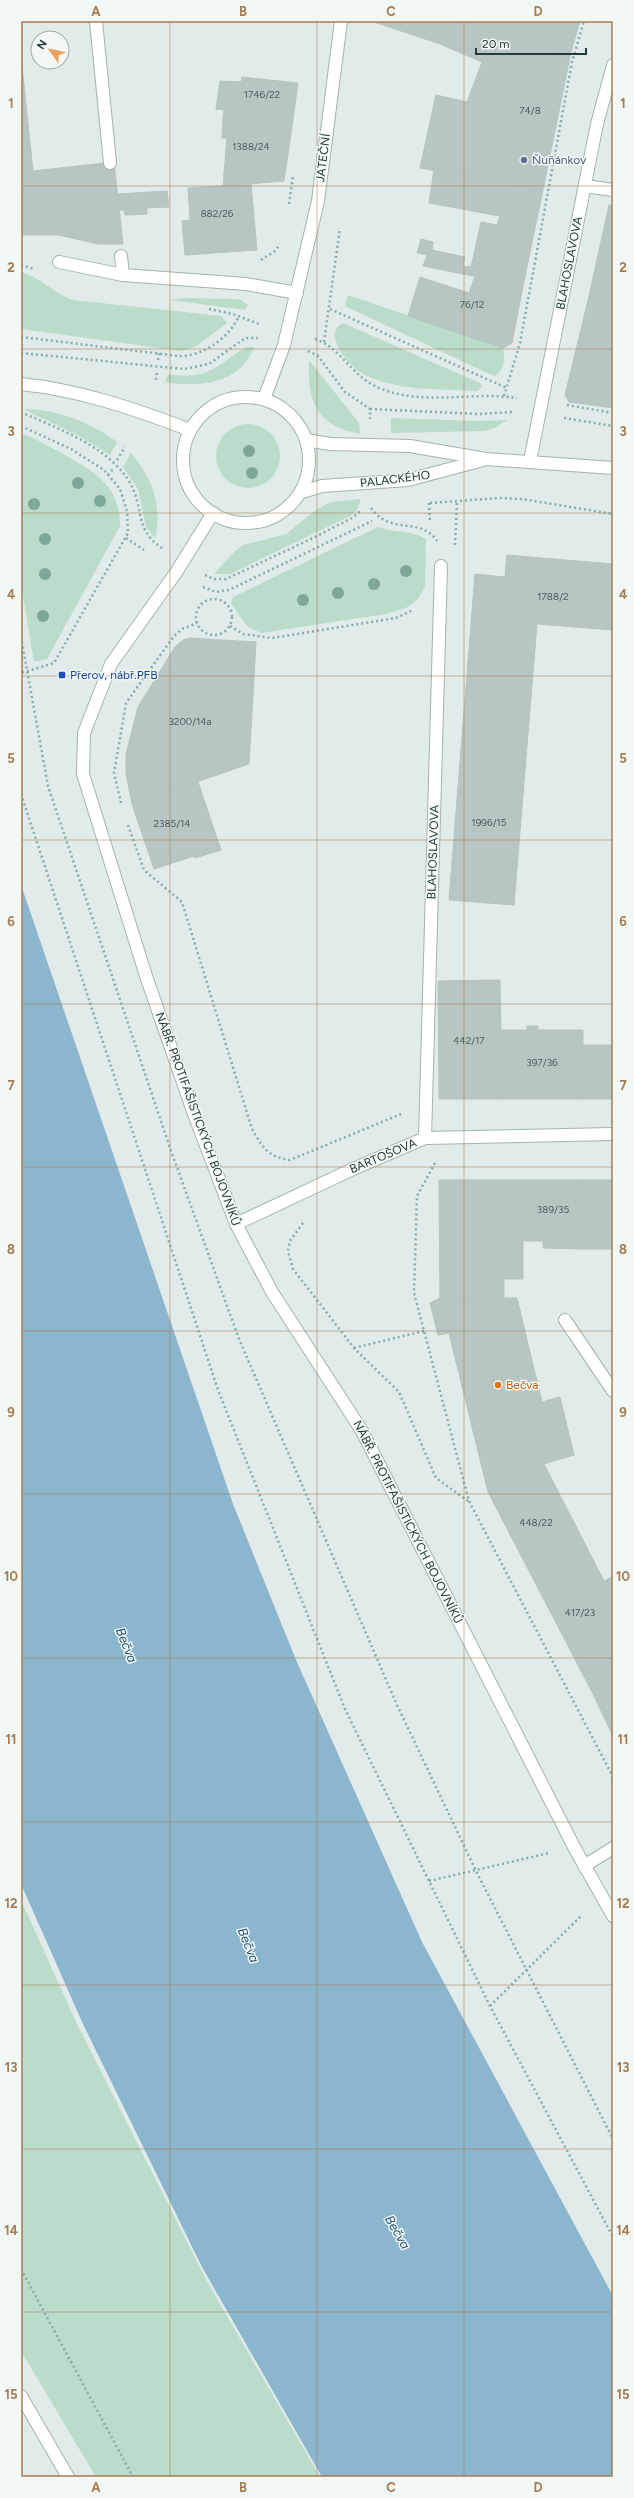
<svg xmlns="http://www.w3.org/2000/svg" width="634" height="2498" viewBox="0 0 634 2498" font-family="Figtree,sans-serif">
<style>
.green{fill:#bbdbcb}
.water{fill:#8cb5ce}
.building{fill:#b7c6c3;stroke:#b4c4c1}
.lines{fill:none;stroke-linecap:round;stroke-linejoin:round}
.service-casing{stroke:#a4b3b1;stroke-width:14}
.minor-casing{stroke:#a4b3b1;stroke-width:14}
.path{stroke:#83ada9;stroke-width:2.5;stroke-dasharray:2 3;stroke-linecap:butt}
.service{stroke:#fff;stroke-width:12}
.minor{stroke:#fff;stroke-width:12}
.tree{fill:#7fa798}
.grid{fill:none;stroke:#a57d53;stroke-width:1;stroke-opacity:0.55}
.service-dot{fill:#5c6f8a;stroke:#f2f8f6;stroke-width:1.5}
.transit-dot{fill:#1a4fb4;stroke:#f2f8f6;stroke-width:1.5}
.food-dot{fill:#e8710a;stroke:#f2f8f6;stroke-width:1.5}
.labels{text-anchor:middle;stroke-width:3;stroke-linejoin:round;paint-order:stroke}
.number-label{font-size:10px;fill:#485e5c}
.street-label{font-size:12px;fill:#233b3a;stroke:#f2f8f6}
.service-label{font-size:12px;fill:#4e5e75;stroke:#f2f8f6;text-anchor:start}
.transit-label{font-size:12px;fill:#164399;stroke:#f2f8f6;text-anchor:start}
.food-label{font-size:12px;fill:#c56008;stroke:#f2f8f6;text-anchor:start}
.water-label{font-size:13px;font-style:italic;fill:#205474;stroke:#f2f8f6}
.neatline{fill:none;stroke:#a57d53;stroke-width:1.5}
.grid-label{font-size:13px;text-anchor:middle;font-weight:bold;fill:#a57d53}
</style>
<rect width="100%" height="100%" fill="#e1ebe9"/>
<!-- green -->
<g class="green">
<path d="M 21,272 C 41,277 54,294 73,300 L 221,316 L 227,323 L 195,347 L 181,351 L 21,329 Z"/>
<path d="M 348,295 L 503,348 C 506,358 504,370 495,376 L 485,372 L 345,306 Z"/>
<path d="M 183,298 L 239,299 L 248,305 L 245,310 L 171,300 Z"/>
<path d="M 343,323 L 480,383 L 482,387 L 477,391 C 434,388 365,394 341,352 C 336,343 332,334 338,326 Z"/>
<path d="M 246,347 L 254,347 C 241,384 198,388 165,382 L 168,374 C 209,381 215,366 246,347 Z"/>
<path d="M 309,360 L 359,423 L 360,434 C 316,426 307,401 309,360 Z"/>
<path d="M 23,409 C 57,409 90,422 117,442 L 110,455 L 79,436 Z"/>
<path d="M 391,418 L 478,421 L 507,420 L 495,428 L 485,431 L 391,433 Z"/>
<circle cx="248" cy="456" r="32"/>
<path d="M 21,433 C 36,438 49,447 63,454 C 95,472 120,485 120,526 L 47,659 L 34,662 L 21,584 Z"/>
<path d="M 131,453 C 152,478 163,506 155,538 L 146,527 L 138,489 L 123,467 Z"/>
<path d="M 361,499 L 357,510 L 350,516 L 230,574 L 214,574 L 234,552 L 243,545 L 286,534 L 316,510 L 331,502 Z"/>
<path d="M 378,527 C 394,533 412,530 426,539 L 425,586 L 418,599 L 406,608 L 386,614 L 261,633 L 247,626 L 231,603 L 233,597 L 237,595 Z"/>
<path d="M 21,1900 L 77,2024 L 208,2283 L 320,2477 L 96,2477 L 21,2351 Z"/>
</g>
<!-- water -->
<path class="water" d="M 21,885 L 233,1504 L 296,1660 L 422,1942 L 613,2296 L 613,2477 L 322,2477 L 202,2267 L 83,2024 L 21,1884 Z"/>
<!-- building -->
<g class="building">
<path d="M 473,21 L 580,21 L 571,52 L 505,34 Z"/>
<path d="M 473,21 L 505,34 L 571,52 L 543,190 L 420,168 L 436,95 L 467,102 L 482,62 L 440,44 L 371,21 Z"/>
<path d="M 21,57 L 33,171 L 114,162 L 123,244 L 98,244 L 59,235 L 21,235 Z"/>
<path d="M 242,77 L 298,83 L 292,126 L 223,118 L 224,110 L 216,109 L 220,81 L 241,82 Z"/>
<path d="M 223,118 L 292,126 L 284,181 L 223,186 L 227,138 L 222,138 Z"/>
<path d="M 434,170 L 543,190 L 523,286 L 423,266 L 427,255 L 417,253 L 421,239 L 433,242 L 432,250 L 465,257 L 463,266 L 471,267 L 481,222 L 497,225 L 500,216 L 429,203 Z"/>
<path d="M 251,184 L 257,250 L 185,255 L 182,221 L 190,220 L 188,188 Z"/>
<path d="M 167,191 L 169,207 L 147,208 L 147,214 L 125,215 L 124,210 L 120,210 L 118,194 Z"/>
<path d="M 609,205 L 613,205 L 613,299 L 589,296 Z"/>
<path d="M 475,276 L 523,286 L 512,343 L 503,348 L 408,316 L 420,277 L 469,293 Z"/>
<path d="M 589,296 L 613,299 L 613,408 L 569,402 L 565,395 Z"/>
<path d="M 507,555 L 613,564 L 613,630 L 537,624 L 514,905 L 449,900 L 475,574 L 505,577 Z"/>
<path d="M 190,638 L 256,642 L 249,764 L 132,804 L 126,774 L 126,754 L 138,707 L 175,647 L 183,640 Z"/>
<path d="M 198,782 L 221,850 L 195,858 L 194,856 L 154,869 L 132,804 Z"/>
<path d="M 500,980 L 502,1099 L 439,1099 L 438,981 Z"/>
<path d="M 527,1026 L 538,1026 L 538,1030 L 583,1030 L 583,1099 L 502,1099 L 501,1030 L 527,1030 Z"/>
<rect x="583" y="1045" width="30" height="54"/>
<path d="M 439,1180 L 580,1180 L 581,1249 L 543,1248 L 543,1241 L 523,1241 L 523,1279 L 504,1279 L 504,1298 L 440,1298 Z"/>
<path d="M 580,1180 L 613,1180 L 613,1249 L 581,1249 Z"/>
<path d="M 440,1298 L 517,1298 L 542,1402 L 560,1397 L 574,1455 L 544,1464 L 488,1492 L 449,1333 L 438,1335 L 430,1303 Z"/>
<path d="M 544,1464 L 604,1581 L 612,1577 L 613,1579 L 613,1736 L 592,1692 L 488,1492 Z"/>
</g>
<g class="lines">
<!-- service casing -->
<g class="service-casing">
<g id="service">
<path d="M 96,21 L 110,163"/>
<path d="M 585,186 L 613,190"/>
<path d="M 121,256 L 123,275"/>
<path d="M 565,1320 L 613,1391"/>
</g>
</g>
<!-- minor casing -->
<g class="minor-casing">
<g id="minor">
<path d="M 59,262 L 123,275 L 246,284 L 297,293"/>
<path d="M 21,384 C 80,390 135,409 190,430"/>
<circle cx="246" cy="460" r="63"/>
<path d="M 264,399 L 284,345 L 318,201 L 341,21"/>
<path d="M 306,440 L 330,444 L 410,446 L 486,459 L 613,468"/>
<path d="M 530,461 L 597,124 L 613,65"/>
<path d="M 302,492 L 322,486 L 408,480 L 483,460"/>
<path d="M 213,513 L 177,571 L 111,664 L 84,733 L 83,774 L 146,976 L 194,1114 L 236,1224 L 272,1292 L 362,1431 L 574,1847 L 613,1916"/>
<path d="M 425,1138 L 441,566"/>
<path d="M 236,1224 L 353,1169 L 425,1138 L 613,1134"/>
<path d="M 584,1866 L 613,1848"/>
<path d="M 21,2396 L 68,2477"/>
</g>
</g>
<!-- path -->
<g class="path">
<path d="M 289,204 L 293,176"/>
<path d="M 261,260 L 275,251 L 280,244"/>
<path d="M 21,265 L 34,269"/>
<path d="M 209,309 L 233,314 L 259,324"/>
<path d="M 330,309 L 507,388"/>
<path d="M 21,337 L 179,356 C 202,357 230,337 239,316"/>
<path d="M 315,339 C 340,347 352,376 377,387 C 421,407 472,391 517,398"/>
<path d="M 324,342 L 340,228"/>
<path d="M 308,351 L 318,356 L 345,392 L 370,409 L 370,419"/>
<path d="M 21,353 L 184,369 L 209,364 L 245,338 L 258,338"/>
<path d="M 158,360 L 159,353"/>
<path d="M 156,380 L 157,372"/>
<path d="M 504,396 L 520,343 L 572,62 L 584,21"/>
<path d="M 567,405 L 613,413"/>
<path d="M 370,409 L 479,414 L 513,412"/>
<path d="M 21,412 C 58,429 106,445 129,481 C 145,507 133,529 162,548"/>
<path d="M 564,418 L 613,426"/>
<path d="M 21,426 L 71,449 L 104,470 L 120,489 L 127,511 L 128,533 L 54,663 L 21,673"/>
<path d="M 117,460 L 125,447"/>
<path d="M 108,475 L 113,469"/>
<path d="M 429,503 L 430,523"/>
<path d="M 430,503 L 499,498 L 522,499 L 613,514"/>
<path d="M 371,508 C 391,536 421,516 437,541"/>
<path d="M 126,538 L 144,550"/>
<path d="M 455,545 L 457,502"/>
<path d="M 205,575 L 214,579 L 226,579 L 313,538 L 352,518 L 362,510"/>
<path d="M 203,587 L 216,592 L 229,590 L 372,521"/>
<circle cx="214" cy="617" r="18"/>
<path d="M 230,626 L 243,634 L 272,638 L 396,618 L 413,610"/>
<path d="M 21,637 L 48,786 L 170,1148 L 239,1339 L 397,1705 L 476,1871 L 613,2139"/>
<path d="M 21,794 L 218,1390 L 345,1709 L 490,2006 L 613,2237"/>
<path d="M 121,803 L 114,773 L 126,703 L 174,636 L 182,629 L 197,623"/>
<path d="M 128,825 L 144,870 L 182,902 L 252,1129 C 263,1148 268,1157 290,1160 L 401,1114"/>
<path d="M 435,1163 L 417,1196 L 414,1293 L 469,1501 L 613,1777"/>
<path d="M 303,1223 L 290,1241 L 288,1251 L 293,1269 L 354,1348 L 399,1392 L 436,1478 L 468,1501"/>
<path d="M 354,1348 L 424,1331"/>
<path d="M 429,1881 L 549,1853"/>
<path d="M 490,2006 L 582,1915"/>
<path d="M 21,2269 L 133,2477"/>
</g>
<!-- service -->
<use href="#service" class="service"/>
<!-- minor -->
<use href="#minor" class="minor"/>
</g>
<!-- trees -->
<g class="tree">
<circle cx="249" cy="451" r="6"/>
<circle cx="252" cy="473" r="6"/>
<circle cx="78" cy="483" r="6"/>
<circle cx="100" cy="501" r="6"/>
<circle cx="34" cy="504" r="6"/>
<circle cx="45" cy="539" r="6"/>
<circle cx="406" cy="571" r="6"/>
<circle cx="45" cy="574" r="6"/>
<circle cx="374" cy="584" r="6"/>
<circle cx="338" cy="593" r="6"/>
<circle cx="303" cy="600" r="6"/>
<circle cx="43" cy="616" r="6"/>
</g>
<!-- grid -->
<path class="grid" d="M 170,21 L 170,2477M 317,21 L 317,2477M 464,21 L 464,2477M 21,186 L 613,186M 21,349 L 613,349M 21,513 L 613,513M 21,676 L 613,676M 21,840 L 613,840M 21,1004 L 613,1004M 21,1167 L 613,1167M 21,1331 L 613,1331M 21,1494 L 613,1494M 21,1658 L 613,1658M 21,1822 L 613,1822M 21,1985 L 613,1985M 21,2149 L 613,2149M 21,2312 L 613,2312"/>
<!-- markers -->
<circle class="service-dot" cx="524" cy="160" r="4"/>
<rect class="transit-dot" x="58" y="671" width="8" height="8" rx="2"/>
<circle class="food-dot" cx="498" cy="1385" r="4"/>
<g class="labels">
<!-- number labels -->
<g class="number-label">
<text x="262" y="98">1746/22</text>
<text x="530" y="114">74/8</text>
<text x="251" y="150">1388/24</text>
<text x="217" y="217">882/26</text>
<text x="472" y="308">76/12</text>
<text x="553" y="600">1788/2</text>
<text x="190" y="725">3200/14a</text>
<text x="489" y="826">1996/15</text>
<text x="172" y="827">2385/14</text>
<text x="469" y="1044">442/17</text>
<text x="542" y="1066">397/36</text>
<text x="553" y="1213">389/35</text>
<text x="536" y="1526">448/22</text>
<text x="580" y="1616">417/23</text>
</g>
<!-- street labels -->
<g class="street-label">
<text transform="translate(323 158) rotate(-83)" y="4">JATEČNÍ</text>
<text transform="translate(569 263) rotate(-79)" y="4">BLAHOSLAVOVA</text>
<text transform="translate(395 479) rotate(-7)" y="4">PALACKÉHO</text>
<text transform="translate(433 852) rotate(-88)" y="4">BLAHOSLAVOVA</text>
<text transform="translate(198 1119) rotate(70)" y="4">NÁBŘ. PROTIFAŠISTICKÝCH BOJOVNÍKŮ</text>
<text transform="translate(383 1156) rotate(-23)" y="4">BARTOŠOVA</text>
<text transform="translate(408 1522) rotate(63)" y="4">NÁBŘ. PROTIFAŠISTICKÝCH BOJOVNÍKŮ</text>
</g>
<!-- service labels -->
<g class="service-label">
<text x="532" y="164">Ňuňánkov</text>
</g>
<!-- transit labels -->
<g class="transit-label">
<text x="70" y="679">Přerov, nábř.PFB</text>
</g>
<!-- food labels -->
<g class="food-label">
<text x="506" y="1389">Bečva</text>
</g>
<!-- water labels -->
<g class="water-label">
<text transform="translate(127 1645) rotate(68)" y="5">Bečva</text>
<text transform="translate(249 1945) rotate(68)" y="5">Bečva</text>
<text transform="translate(398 2232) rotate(60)" y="5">Bečva</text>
</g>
</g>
<!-- border -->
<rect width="634" height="2498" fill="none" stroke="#f2f8f6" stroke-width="44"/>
<!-- north arrow -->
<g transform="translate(50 50) rotate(303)"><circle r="19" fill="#f2f8f6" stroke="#9facab"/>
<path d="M0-3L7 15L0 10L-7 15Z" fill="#eba060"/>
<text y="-6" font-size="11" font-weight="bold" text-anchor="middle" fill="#233b3a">N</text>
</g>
<!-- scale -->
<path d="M476 48v6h110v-6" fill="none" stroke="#233b3a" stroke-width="2"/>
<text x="482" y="48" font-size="12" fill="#233b3a" stroke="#f2f8f6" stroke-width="3" paint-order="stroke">20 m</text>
<rect x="22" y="22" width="590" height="2454" class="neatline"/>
<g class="grid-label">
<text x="96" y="16">A</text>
<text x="243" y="16">B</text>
<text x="391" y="16">C</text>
<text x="538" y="16">D</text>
<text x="11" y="108">1</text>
<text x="623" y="108">1</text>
<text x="11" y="272">2</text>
<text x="623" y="272">2</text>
<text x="11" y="436">3</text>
<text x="623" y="436">3</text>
<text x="11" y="599">4</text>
<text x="623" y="599">4</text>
<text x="11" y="763">5</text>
<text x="623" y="763">5</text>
<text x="11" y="926">6</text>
<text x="623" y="926">6</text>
<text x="11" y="1090">7</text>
<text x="623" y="1090">7</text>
<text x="11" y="1254">8</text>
<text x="623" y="1254">8</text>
<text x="11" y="1417">9</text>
<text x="623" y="1417">9</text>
<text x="11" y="1581">10</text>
<text x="623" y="1581">10</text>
<text x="11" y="1744">11</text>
<text x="623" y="1744">11</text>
<text x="11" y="1908">12</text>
<text x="623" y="1908">12</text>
<text x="11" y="2072">13</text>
<text x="623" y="2072">13</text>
<text x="11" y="2235">14</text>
<text x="623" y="2235">14</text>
<text x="11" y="2399">15</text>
<text x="623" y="2399">15</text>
<text x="96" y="2492">A</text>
<text x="243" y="2492">B</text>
<text x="391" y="2492">C</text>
<text x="538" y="2492">D</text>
</g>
</svg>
